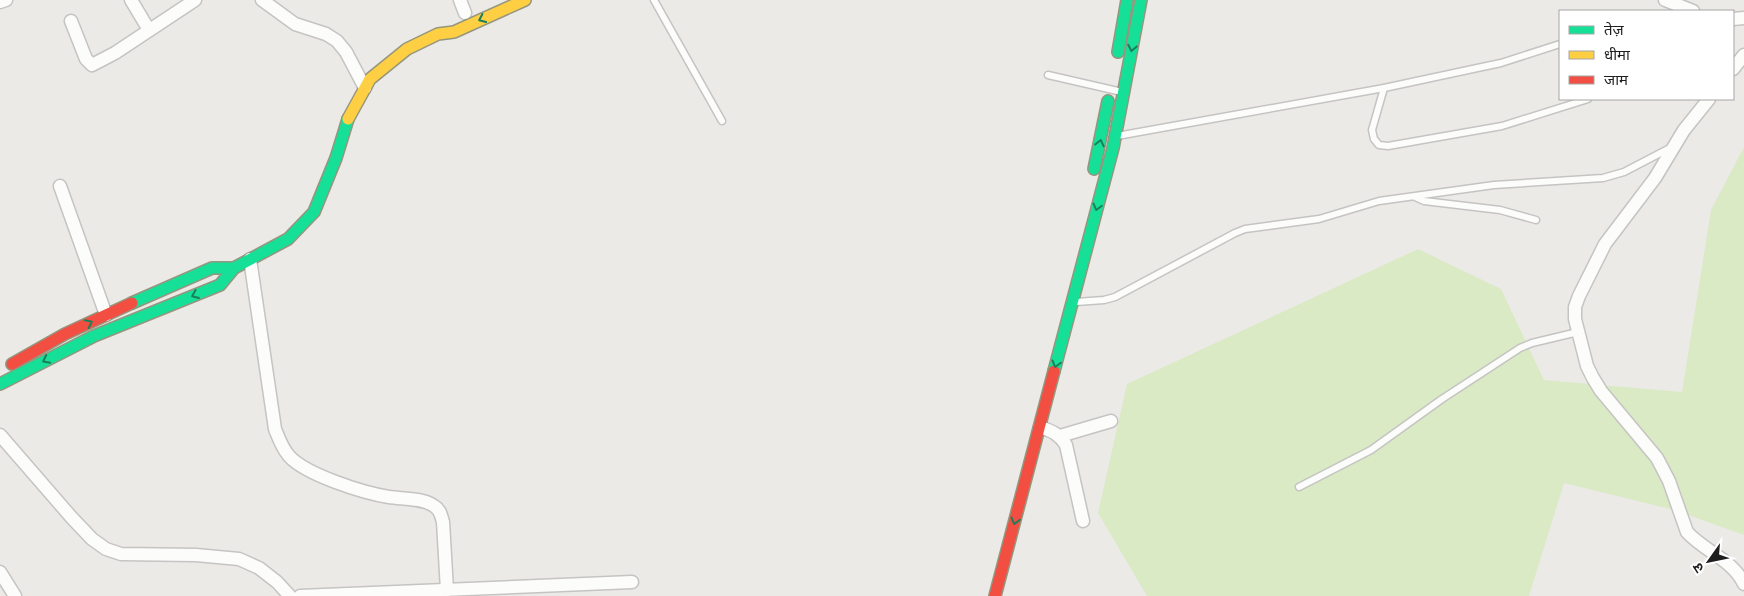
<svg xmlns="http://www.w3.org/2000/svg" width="1744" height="596" viewBox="0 0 1744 596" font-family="'DM Sans','Noto Sans Devanagari',sans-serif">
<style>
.grass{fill:#d9eac5}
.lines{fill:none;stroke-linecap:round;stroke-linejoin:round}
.lane-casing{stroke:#c5c4c3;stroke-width:9}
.street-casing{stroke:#c5c4c3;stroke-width:15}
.fast-casing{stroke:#95967e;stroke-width:14}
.slow-casing{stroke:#95967e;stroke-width:14}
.jam-casing{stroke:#95967e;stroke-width:14}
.lane{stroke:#fcfcfb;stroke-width:6}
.street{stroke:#fcfcfb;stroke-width:12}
.fast{stroke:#16e098;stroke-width:11}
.slow{stroke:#ffcf43;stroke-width:11}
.jam{stroke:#f24e42;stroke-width:11}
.oneway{stroke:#1a7f5b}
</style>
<rect width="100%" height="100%" fill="#eceae7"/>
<!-- grass -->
<path class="grass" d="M 1744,147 L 1744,535 L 1674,510 L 1564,483 L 1529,596 L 1147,596 L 1098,513 L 1127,384 L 1418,249 L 1501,289 L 1544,380 L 1682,392 L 1711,210 Z"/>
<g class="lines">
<!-- lane casing -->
<g class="lane-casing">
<g id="lane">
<path d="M 654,0 L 722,121"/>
<path d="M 1048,75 L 1122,92"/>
<path d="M 1384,88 L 1372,130 L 1374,139 L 1379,145 L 1388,146 L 1502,126 L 1588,99"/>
<path d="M 1117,136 L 1384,88 L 1482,67 L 1501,63 L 1560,44"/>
<path d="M 1415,197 L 1424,201 L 1500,210 L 1536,220"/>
<path d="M 1076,302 L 1104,300 L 1115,297 L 1235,233 L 1245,229 L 1319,219 L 1379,201 L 1494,185 L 1603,178 L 1624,172 L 1672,147"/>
<path d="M 1299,487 L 1371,450 L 1442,399 L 1520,348 L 1532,343 L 1578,332"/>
</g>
</g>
<!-- street casing -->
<g class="street-casing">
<g id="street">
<path d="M 131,0 L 149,30"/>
<path d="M 262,0 L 295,24 L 326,34 L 337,41 L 346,52 L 365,88"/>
<path d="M 460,0 L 465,13"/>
<path d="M 1665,0 L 1693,11"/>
<path d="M 0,2 L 6,0"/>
<path d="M 1733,19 L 1744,18"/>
<path d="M 71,21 L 86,59 L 92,65 L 115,53 L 195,0"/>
<path d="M 1733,69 L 1744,55"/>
<path d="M 1709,99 L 1684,130 L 1655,178 L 1605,244 L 1579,296 L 1575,307 L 1575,319 L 1587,366 L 1593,378 L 1601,391 L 1657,458 L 1669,481 L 1687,532 C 1704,551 1733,560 1744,584"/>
<path d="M 60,186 L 106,315"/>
<path d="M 250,259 L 275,429 C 279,439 282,448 289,456 C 306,475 364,493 389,497 C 403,499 423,498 434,506 C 441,510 441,516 443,522 L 447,590"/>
<path d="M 1040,427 C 1052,431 1059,434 1066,445 L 1083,521"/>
<path d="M 0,435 L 72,518 L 92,539 L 106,549 L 121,554 L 196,555 L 239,559 L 259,568 L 277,582 L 290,596"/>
<path d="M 1060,436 L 1111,421"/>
<path d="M 0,572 L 15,596"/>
<path d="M 300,596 L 632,582"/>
</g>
</g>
<!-- fast casing -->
<g class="fast-casing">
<g id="fast">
<path d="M 1118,52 L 1127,0"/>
<path d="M 1094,169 L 1108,101"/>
<path d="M 132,303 L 212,268 L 234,268"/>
<path d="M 1054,371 L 1113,148 L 1141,0"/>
<path d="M 0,384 L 94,336 L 220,285 L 234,268 L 288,239 L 314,212 L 336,158 L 348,119"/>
</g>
</g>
<!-- slow casing -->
<g class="slow-casing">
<path id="slow" d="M 348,119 L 370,79 L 407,49 L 438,34 L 454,32 L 525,0"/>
</g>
<!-- jam casing -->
<g class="jam-casing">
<g id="jam">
<path d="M 12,364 L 65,334 L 132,303"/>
<path d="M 995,596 L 1054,371"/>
</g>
</g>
<!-- lane -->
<use href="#lane" class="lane"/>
<!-- street -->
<use href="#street" class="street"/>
<!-- fast -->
<use href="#fast" class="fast"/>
<!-- slow -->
<use href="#slow" class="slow"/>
<!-- jam -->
<use href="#jam" class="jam"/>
</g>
<!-- one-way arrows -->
<defs><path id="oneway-chevron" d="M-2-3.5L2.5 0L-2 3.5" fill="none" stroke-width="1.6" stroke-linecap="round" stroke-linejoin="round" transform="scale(1.25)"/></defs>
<g class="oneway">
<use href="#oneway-chevron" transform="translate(482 19) rotate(155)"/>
<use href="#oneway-chevron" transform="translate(1132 48) rotate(101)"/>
<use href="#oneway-chevron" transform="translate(1100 143) rotate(-78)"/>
<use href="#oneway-chevron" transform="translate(1097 207) rotate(105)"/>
<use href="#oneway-chevron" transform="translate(195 295) rotate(157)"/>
<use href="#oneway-chevron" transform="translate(89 323) rotate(-26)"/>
<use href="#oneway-chevron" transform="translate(46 360) rotate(153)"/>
<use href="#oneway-chevron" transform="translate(1056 364) rotate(105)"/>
<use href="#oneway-chevron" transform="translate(1015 521) rotate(105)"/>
</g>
<!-- legend -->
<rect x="1559" y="10" width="175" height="90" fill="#ffffff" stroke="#a5a5a5"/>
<rect x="1569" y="26" width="25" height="8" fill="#16e098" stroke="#a5a5a5"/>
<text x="1604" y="35" font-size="15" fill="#1e1e1e">तेज़</text>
<rect x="1569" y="51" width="25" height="8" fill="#ffcf43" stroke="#a5a5a5"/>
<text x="1604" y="60" font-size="15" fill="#1e1e1e">धीमा</text>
<rect x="1569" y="76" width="25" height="8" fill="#f24e42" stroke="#a5a5a5"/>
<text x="1604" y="85" font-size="15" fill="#1e1e1e">जाम</text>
<!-- north arrow -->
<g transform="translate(1709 561) rotate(237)" stroke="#ffffff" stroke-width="4" paint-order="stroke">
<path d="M0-4L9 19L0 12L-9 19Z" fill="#1e1e1e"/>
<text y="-8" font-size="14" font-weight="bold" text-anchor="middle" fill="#1e1e1e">उ</text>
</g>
</svg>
